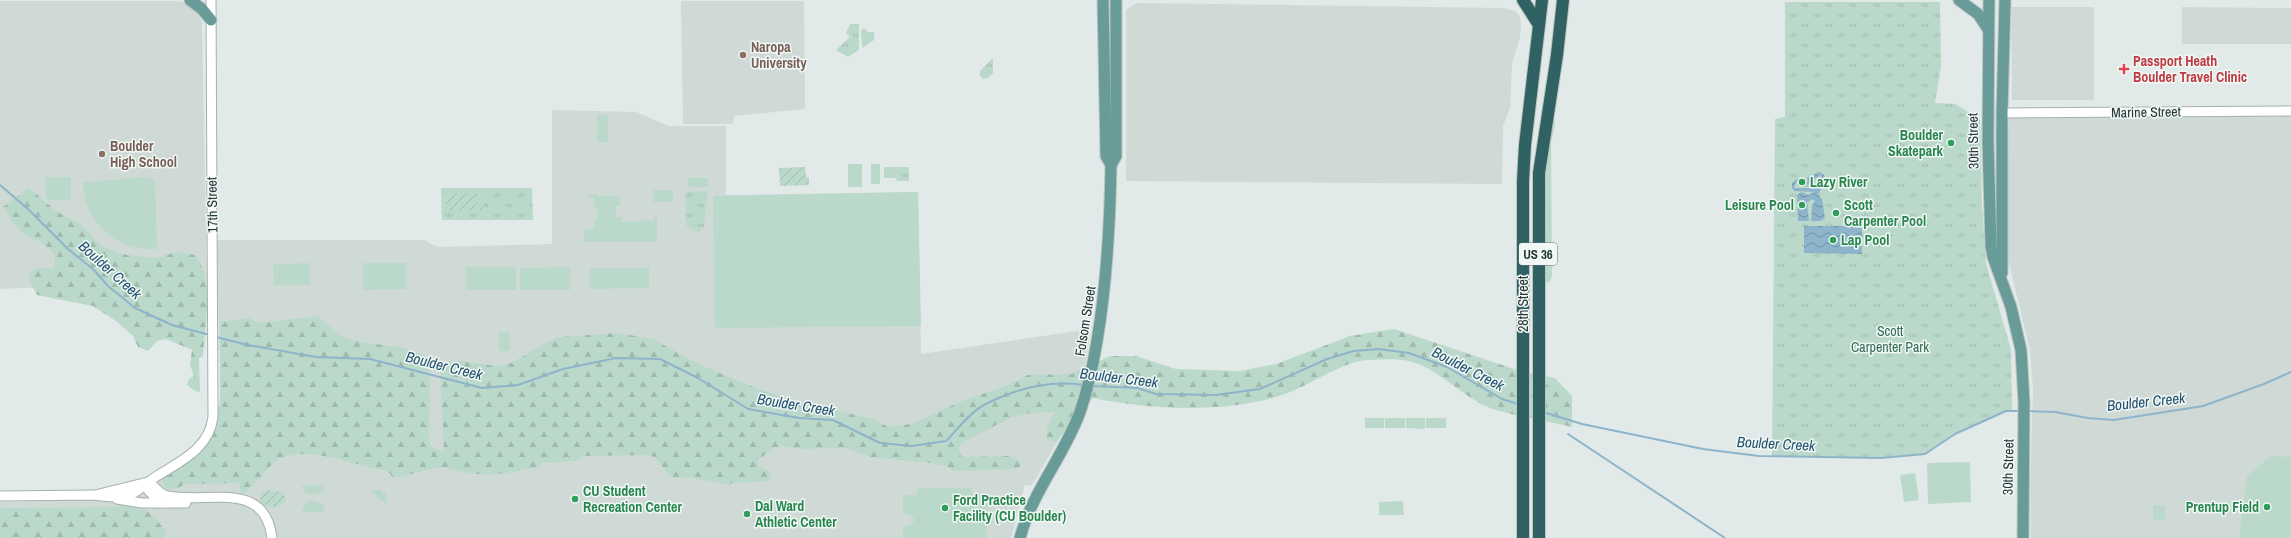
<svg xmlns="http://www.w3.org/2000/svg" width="2291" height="538" viewBox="0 0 2291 538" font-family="'Archivo Narrow',sans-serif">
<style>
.built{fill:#cfdad7}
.grass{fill:#bbd9ca}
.forest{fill:url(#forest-firs)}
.park{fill:url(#park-tufts)}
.garden{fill:url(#garden-furrows)}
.water{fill:url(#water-waves);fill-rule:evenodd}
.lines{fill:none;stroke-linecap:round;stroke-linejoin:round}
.stream{stroke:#8db4cb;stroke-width:2}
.minor-casing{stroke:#a4b1b0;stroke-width:11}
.major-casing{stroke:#bdc4c3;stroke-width:13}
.highway-casing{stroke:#bdc4c3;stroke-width:14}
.minor{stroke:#fff;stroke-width:9}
.major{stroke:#699c99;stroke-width:11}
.highway{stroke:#316263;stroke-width:12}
.education-dot{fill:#8d6e63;stroke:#f1f7f5;stroke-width:1.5}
.health-dot{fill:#e0444e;stroke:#f1f7f5;stroke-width:1.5}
.leisure-dot{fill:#2e9e5b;stroke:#f1f7f5;stroke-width:1.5}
.labels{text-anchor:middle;stroke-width:3;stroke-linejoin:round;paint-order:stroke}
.shield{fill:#f1f7f5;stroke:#617271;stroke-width:1}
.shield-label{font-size:13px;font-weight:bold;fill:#233938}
.education-label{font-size:14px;font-weight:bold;fill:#785e54;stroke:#f1f7f5;text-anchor:start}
.health-label{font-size:14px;font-weight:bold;fill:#be3a42;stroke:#f1f7f5;text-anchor:start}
.street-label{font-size:14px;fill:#233938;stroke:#f1f7f5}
.leisure-label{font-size:14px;font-weight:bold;fill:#27864d;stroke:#f1f7f5;text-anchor:start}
.park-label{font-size:14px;fill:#316c54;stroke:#f1f7f5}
.water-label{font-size:15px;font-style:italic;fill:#22526f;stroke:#f1f7f5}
</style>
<defs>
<pattern id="forest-firs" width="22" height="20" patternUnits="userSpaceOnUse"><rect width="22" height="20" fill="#bbd9ca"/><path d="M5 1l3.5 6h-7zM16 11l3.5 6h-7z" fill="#a0bbae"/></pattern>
<pattern id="park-tufts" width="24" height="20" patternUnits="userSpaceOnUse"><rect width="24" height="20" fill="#bbd9ca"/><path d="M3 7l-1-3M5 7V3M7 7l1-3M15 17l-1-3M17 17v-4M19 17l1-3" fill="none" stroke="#a0bbae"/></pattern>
<pattern id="garden-furrows" width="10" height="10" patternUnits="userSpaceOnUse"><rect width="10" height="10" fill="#bbd9ca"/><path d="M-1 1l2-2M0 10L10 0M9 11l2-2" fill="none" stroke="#a0bbae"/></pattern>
<pattern id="water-waves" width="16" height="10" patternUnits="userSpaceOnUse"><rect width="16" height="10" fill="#8db4cb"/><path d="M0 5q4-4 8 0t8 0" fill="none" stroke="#7393a6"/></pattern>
</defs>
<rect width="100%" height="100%" fill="#e1eae8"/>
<!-- built -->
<g class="built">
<path d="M 0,1 L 174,1 L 184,2 L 200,14 L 202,23 L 207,295 L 117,284 L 0,289 Z"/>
<path d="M 681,1 L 804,1 L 805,109 L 734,116 L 733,124 L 683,124 Z"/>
<path d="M 1136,3 L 1503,8 L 1515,11 L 1520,16 L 1521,26 L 1520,38 L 1512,64 L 1510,108 L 1503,126 L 1502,184 L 1126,181 L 1126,10 Z"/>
<path d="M 2011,7 L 2094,7 L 2094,100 L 2012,100 Z"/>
<path d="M 2182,7 L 2291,8 L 2291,44 L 2182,44 Z"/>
<path d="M 2291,106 L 2291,538 L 2031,538 L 2030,483 L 2033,388 L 2030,350 L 2007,255 L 2009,109 Z"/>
<path d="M 552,110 L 636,112 L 669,126 L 726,126 L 726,195 L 918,192 L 921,354 L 1090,329 L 1091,324 L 1085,370 L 1066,427 L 1032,485 L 1025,485 L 1011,538 L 0,538 L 0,502 L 120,499 L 144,492 L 196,455 L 421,450 L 219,350 L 217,240 L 424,240 L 438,247 L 552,244 Z"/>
</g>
<!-- grass -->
<g class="grass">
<path d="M 1553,114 L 1555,124 L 1551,143 L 1552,276 L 1550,281 L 1546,283 L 1542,185 Z"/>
<rect x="597" y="115" width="11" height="27"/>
<rect x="848" y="164" width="14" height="23"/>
<rect x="871" y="164" width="9" height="20"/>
<rect x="46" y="177" width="25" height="23"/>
<path d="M 149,177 L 155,182 L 157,249 C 117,251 84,224 83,182 Z"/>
<rect x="688" y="178" width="20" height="9"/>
<rect x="653" y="190" width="20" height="12"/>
<path d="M 918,192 L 921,326 L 715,328 L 713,196 Z"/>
<path d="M 589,194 L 597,194 L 597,196 L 620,196 L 620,206 L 616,206 L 616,217 L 622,218 L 622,222 L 654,220 L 655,215 L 657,215 L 657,242 L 584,242 L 584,229 L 594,229 L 594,220 L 597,220 L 597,208 L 594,208 L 594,199 L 589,196 Z"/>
<path d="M 309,263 L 310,285 L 274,285 L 273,264 Z"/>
<path d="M 363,263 L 406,263 L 406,289 L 363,290 Z"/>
<rect x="466" y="267" width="50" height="23"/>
<path d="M 570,267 L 570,290 L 520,290 L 520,268 Z"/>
<path d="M 590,268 L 649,268 L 649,288 L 590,289 Z"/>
<path d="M 499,332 L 509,332 L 510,351 L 499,351 Z"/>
<rect x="1365" y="418" width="19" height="10"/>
<rect x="1385" y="418" width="20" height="10"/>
<path d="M 1406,418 L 1425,418 L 1425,429 L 1406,428 Z"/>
<rect x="1426" y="418" width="20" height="10"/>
<path d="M 2271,456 L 2291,457 L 2291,538 L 2239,538 L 2247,476 Z"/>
<path d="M 1970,462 L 1971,502 L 1928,504 L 1927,463 Z"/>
<path d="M 1915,473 L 1919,500 L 1904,502 L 1900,475 Z"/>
<path d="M 302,485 L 323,485 L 324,491 L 310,495 L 305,493 Z"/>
<path d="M 917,488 L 972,488 L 972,495 L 987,495 L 987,538 L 903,538 L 903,526 L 909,526 L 915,520 L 909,514 L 903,514 L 903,495 L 917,495 Z"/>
<path d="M 369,490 L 382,490 L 382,493 L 386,493 L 387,505 Z"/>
<path d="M 310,500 L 325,505 L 323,512 L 302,512 L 306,503 Z"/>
<path d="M 1403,501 L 1404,515 L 1379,515 L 1379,502 Z"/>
<path d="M 2153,505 L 2165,506 L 2165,520 L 2153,520 Z"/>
</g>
<!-- forest -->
<g class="forest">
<path d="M 29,188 L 56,211 L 82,225 L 102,247 L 127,255 L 156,258 L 177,252 L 195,255 C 215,281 205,325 203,356 L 199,358 L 200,392 L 195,391 L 187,385 L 189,379 L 194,376 L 190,365 L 192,350 L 166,339 L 157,341 L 148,351 L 138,347 L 133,336 L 116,321 L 93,306 L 37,295 L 30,282 L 30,273 L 37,268 L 54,269 L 55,254 L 41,242 L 25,235 L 13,223 L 3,207 Z"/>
<path d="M 318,316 C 329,324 335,335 350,339 C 376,347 408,343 430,360 L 429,442 L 434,448 L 444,452 L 440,364 L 462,361 L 496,366 L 511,363 L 551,340 L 559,337 L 618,333 L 653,339 L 698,364 L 754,387 L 797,402 L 874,419 L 888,427 L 911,424 L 962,401 L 1011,384 L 1028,375 L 1071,374 L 1110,356 L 1136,356 L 1176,369 L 1240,371 L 1276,364 L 1350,336 L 1394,329 L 1523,372 L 1555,378 L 1572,396 L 1572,427 C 1547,421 1520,417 1496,410 C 1468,401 1448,378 1423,366 C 1408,358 1385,359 1369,360 C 1345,360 1310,385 1285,394 C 1228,414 1152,410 1093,398 L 1056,442 L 1047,440 L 1047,428 L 1055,412 L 1030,413 L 1012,417 L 965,441 L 959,447 L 961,457 L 1008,456 L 1019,460 L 1021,466 L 1016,469 L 953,471 L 945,466 L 930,463 L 871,457 L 844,448 L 799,449 L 782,446 L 774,448 L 758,460 L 759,466 L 771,473 L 769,481 L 723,484 L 688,477 L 676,478 L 670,477 L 655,457 L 647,455 L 583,456 L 577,461 L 541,463 L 539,468 L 521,469 L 520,471 C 491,476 471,476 445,467 C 440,466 400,477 393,478 L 388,471 C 358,467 311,445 282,458 C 264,466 257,489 240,494 L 240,483 L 183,484 L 180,488 L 165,489 L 163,479 L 183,465 L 209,440 L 220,403 L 220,322 L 249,318 L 260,323 Z"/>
<path d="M 116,502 C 142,505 151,511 166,532 L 165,538 L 0,538 L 0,508 L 120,507 Z"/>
</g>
<!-- park -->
<g class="park">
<path d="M 1785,2 L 1940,2 L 1941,66 L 1935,103 L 1955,104 L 1980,119 L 1982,206 L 1986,263 L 2011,350 L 2012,411 L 2006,411 L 1955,434 L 1925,454 L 1881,458 L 1772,456 L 1775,119 L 1785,117 Z"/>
<path d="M 850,24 L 859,24 L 859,50 L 848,57 L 836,50 L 850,37 L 846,33 Z"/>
<path d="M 864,28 L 868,32 L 874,32 L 874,40 L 862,48 L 861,30 Z"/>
<path d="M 993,58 L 993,73 L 988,78 L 983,79 L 980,76 L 980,71 Z"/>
<path d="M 884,167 L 909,167 L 909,181 L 897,181 L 896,178 L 884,178 Z"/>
<path d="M 441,188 L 532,188 L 533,220 L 442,220 Z"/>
<path d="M 708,191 L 704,226 L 699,233 L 686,226 L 686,192 Z"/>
</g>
<!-- garden -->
<g class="garden">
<path d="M 805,167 L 806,177 L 809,177 L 809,185 L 780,186 L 779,168 Z"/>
<path d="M 446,193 L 474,193 L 474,203 L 483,203 L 483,210 L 446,210 Z"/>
<path d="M 268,490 L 283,492 L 286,500 C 280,508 271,508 262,504 L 260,498 L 262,493 Z"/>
</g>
<!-- water -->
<g class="water">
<path d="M 1820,172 L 1824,175 L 1825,181 L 1818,195 L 1822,199 L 1825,218 L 1820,221 L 1811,221 L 1812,206 L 1815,201 L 1812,199 L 1807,203 L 1809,221 L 1798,221 L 1797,195 L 1802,192 L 1808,195 L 1814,192 L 1794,191 L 1792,188 L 1792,183 L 1797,179 L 1808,181 L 1807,178 L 1810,175 L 1812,177 L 1816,173 ZM 1820,175 L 1822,177 L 1822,181 L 1815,188 L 1794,188 L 1796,182 L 1808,184 Z"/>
<path d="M 1804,226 L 1862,226 L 1862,254 L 1804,253 Z"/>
</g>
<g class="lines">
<!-- stream -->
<g class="stream">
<path d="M 0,185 L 29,210 L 68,249 L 93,269 L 108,286 L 135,308 L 172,325 L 210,335"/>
<path d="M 216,337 L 248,345 L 316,357 L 370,359 L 482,388 L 518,385 L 563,369 L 616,358 L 660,359 L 698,378 L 748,409 L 799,418 L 833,420 L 880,443 L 912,446 L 946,441 C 958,429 969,413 984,405 C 1015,389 1050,380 1083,385"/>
<path d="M 1092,386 L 1137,388 L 1156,394 L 1216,395 L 1260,389 L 1327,359 L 1354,351 L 1378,349 L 1409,353 L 1447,367 L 1502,399 L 1518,404"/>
<path d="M 2027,411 L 2055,412 L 2088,418 L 2114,420 L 2203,406 L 2264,384 L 2291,372"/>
<path d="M 1543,412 L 1582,424 L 1703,449 L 1759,456 L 1881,458 L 1925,454 L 1955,434 L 1986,420 L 2006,411 L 2021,411"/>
<path d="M 1568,434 L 1725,538"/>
</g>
<!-- minor casing -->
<g class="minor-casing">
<g id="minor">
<path d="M 2002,113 L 2291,111"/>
<path d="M 148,482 L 148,490 L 160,503"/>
<path d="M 99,494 L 148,482 C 155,486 160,495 168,496 C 208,504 265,479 272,538"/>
<path d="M 0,496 L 94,495 C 107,497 118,498 131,494 C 140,491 143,485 151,480 C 176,463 209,451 213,417 L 211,0"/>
<path d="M 117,499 L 142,503 L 186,503"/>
</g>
</g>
<!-- major casing -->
<g class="major-casing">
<g id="major">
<path d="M 190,0 L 202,9 L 211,20"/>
<path d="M 1959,0 L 1978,14 L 1988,29"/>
<path d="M 1989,0 L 1988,142 L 1991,246 L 1993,257 L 2011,307 L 2021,350 L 2024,402 L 2023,538"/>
<path d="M 1111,165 L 1116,156 L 1116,0"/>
<path d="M 2002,273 L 2002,113 L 2005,0"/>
<path d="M 1020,538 C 1032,492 1064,456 1080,412 C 1088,389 1093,365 1097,341 C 1107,282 1110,225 1111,165 L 1106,156 L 1103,0"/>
</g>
</g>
<!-- highway casing -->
<g class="highway-casing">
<g id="highway">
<path d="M 1523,0 L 1539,25"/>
<path d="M 1523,538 L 1523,181 L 1525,145 L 1542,0"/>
<path d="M 1539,538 L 1539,173 L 1557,55 L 1563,0"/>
</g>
</g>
<!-- minor -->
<use href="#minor" class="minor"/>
<!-- major -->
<use href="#major" class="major"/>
<!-- highway -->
<use href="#highway" class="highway"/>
</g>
<!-- markers -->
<g class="education-dot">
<circle cx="743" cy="55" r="4"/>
<circle cx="102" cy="154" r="4"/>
</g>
<path class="health-dot" d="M2122 63h4v4h4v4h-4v4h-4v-4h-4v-4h4z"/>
<g class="leisure-dot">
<circle cx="1951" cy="143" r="4"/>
<circle cx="1802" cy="182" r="4"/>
<circle cx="1802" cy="205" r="4"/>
<circle cx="1836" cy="213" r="4"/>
<circle cx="1833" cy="240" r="4"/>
<circle cx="575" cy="499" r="4"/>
<circle cx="2267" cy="507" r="4"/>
<circle cx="945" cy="508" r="4"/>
<circle cx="747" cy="514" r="4"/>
</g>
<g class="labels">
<!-- shield labels -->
<rect class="shield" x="1519" y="243" width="38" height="22" rx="3"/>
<g class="shield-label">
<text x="1538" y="259">US 36</text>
</g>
<!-- education labels -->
<g class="education-label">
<text x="751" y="52">Naropa<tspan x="751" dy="16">University</tspan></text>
<text x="110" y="151">Boulder<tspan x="110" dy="16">High School</tspan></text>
</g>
<!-- health labels -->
<g class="health-label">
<text x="2133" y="66">Passport Heath<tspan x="2133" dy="16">Boulder Travel Clinic</tspan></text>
</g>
<!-- street labels -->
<g class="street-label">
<text transform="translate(2146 112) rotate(-1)" y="5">Marine Street</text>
<text transform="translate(1973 141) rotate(-91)" y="5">30th Street</text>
<text transform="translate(212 205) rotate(-91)" y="5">17th Street</text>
<text transform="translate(1523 304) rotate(-90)" y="5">28th Street</text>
<text transform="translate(1085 321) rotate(-81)" y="5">Folsom Street</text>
<text transform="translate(2008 467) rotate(-89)" y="5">30th Street</text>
</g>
<!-- leisure labels -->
<g class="leisure-label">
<text x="1943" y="140" text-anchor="end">Boulder<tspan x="1943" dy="16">Skatepark</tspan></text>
<text x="1810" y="187">Lazy River</text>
<text x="1794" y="210" text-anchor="end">Leisure Pool</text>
<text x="1844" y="210">Scott<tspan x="1844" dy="16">Carpenter Pool</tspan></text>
<text x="1841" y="245">Lap Pool</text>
<text x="583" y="496">CU Student<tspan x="583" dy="16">Recreation Center</tspan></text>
<text x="953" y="505">Ford Practice<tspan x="953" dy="16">Facility (CU Boulder)</tspan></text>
<text x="755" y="511">Dal Ward<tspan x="755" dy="16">Athletic Center</tspan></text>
<text x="2259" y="512" text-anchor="end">Prentup Field</text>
</g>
<!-- park labels -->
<g class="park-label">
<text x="1890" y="336">Scott<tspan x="1890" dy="16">Carpenter Park</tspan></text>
</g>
<!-- water labels -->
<g class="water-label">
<text transform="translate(110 270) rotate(42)" y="5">Boulder Creek</text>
<text transform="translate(444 366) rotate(14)" y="5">Boulder Creek</text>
<text transform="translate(1468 369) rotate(27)" y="5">Boulder Creek</text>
<text transform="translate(1119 378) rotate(7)" y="5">Boulder Creek</text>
<text transform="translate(2146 402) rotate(-6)" y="5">Boulder Creek</text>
<text transform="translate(796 405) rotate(9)" y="5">Boulder Creek</text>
<text transform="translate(1776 444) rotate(3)" y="5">Boulder Creek</text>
</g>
</g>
</svg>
